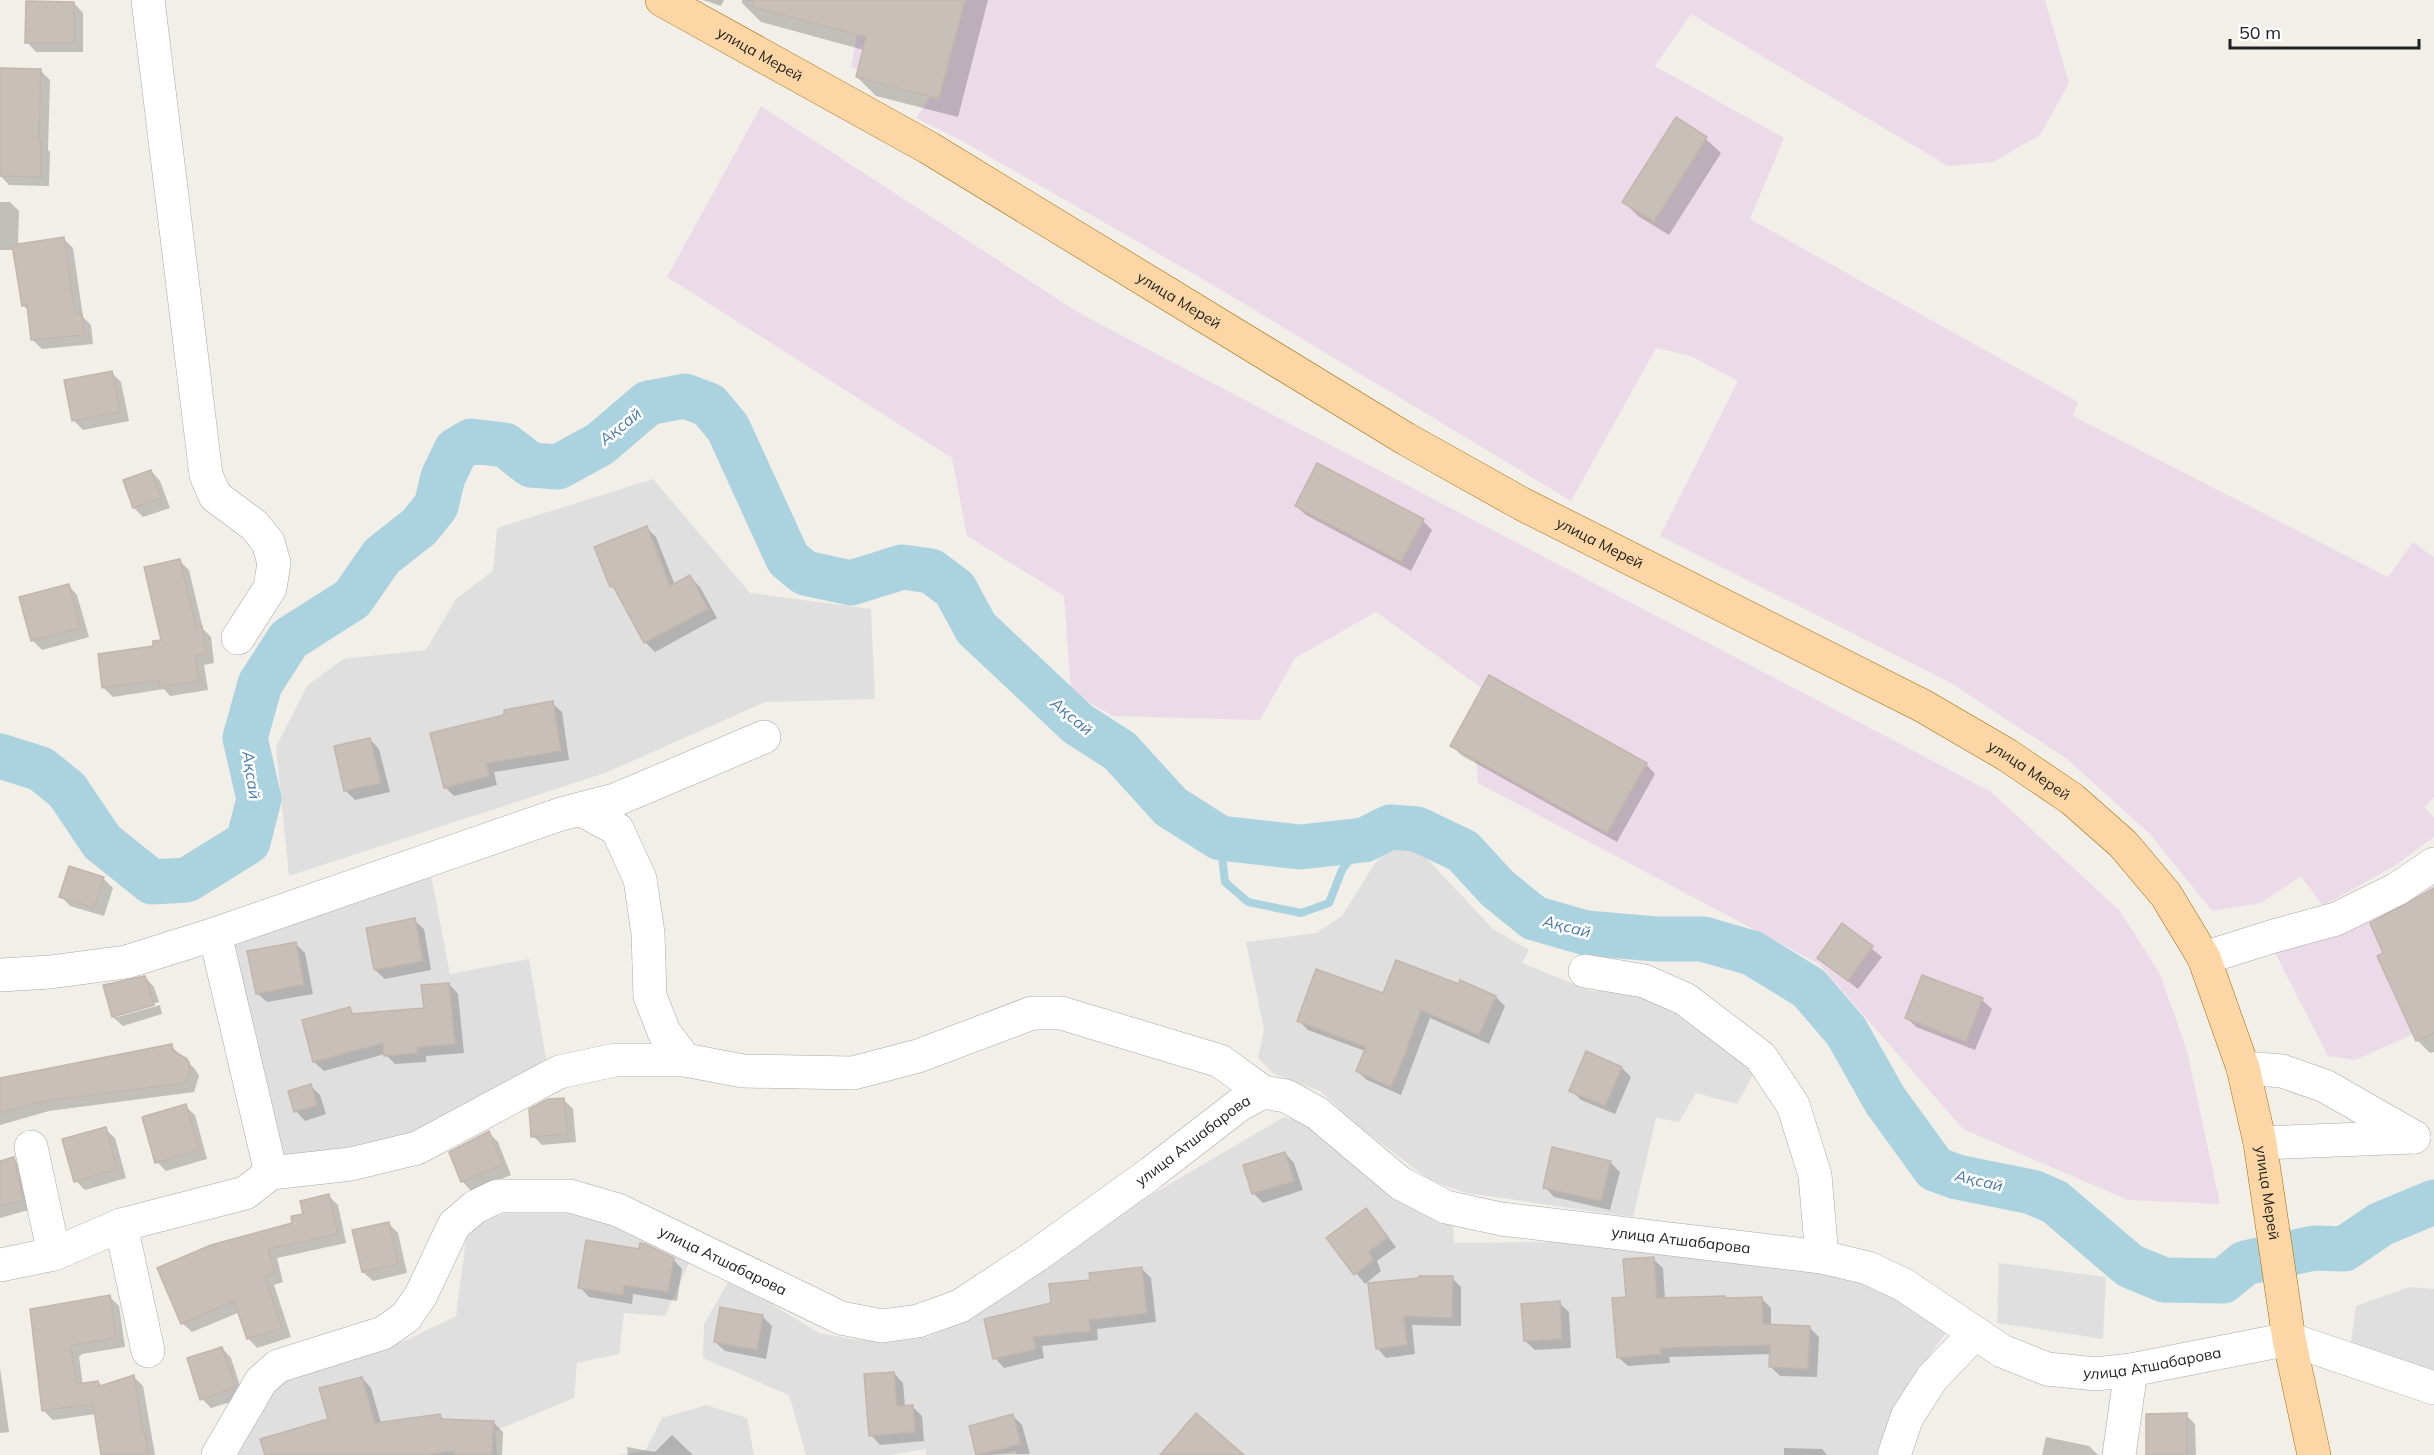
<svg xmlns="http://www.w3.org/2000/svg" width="2434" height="1455" viewBox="0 0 2434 1455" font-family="Mulish,sans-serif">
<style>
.residential{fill:#e0dfdf}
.industrial{fill:#ebdbe8}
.shadow{fill:#0003}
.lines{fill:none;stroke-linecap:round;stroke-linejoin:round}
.stream{stroke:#aad3df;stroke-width:8}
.river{stroke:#aad3df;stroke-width:45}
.building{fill:#c7bfb8;stroke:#c4b6ab;stroke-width:1.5}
.minor-casing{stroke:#a9a9a9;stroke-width:34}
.major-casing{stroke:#a06b00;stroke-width:34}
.minor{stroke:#fff;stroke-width:33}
.major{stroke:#fcd6a4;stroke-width:33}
.labels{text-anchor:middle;stroke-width:5;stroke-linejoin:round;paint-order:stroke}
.street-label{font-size:15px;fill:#222;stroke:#fff}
.water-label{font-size:16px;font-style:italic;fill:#4a7aab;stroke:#fff}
</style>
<rect width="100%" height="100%" fill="#f2efe9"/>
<!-- residential -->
<g class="residential">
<path d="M 653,479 L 750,593 L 871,609 L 875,699 L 765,702 L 605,773 L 289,876 L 276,747 L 307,686 L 343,659 L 426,650 L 456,599 L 493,571 L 497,528 Z"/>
<path d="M 1393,842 L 1418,849 L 1493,929 L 1529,950 L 1522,963 L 1591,991 L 1632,991 L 1676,1009 L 1755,1071 L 1737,1104 L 1696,1093 L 1679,1122 L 1656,1118 L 1633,1217 L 1466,1193 L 1431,1181 L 1361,1128 L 1320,1091 L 1274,1074 L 1258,1058 L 1264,1030 L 1246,942 L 1316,933 L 1342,916 L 1373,866 Z"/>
<path d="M 430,870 L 450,974 L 529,959 L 546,1059 L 474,1104 L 406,1138 L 283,1157 L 232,939 Z"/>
<path d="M 1284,1117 L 1306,1123 L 1453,1221 L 1454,1243 L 1560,1242 L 1825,1272 L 1863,1281 L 1900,1298 L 1947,1331 L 1893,1407 L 1876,1455 L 1017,1455 L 1016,1451 L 993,1455 L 927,1455 L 925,1449 L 891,1455 L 806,1455 L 789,1395 L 703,1358 L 704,1324 L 730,1279 L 819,1333 L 851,1339 L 890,1342 L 928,1337 L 966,1317 L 1122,1212 Z"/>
<path d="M 566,1211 L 615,1225 L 689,1263 L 665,1316 L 624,1313 L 619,1354 L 577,1363 L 574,1398 L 495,1431 L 497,1455 L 237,1455 L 273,1389 L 300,1372 L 407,1340 L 456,1316 L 466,1239 L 484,1218 L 508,1213 Z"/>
<path d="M 1999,1263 L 2106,1277 L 2103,1339 L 1997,1323 Z"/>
<path d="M 2409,1287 L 2434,1289 L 2434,1370 L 2351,1342 L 2356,1306 Z"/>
<path d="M 706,1405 L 747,1418 L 754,1455 L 617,1455 L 645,1451 L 662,1418 Z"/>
</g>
<!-- industrial -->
<g class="industrial">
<path d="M 745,0 L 2045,0 L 2069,83 L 2040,135 L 1993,162 L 1948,166 L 1691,14 L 1655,66 L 1784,138 L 1750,219 L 2078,402 L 2073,416 L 2388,577 L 2413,542 L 2434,557 L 2434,797 L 2424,807 L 2434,817 L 2434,837 L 2394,866 L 2323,906 L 2301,876 L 2261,903 L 2212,911 L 2150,834 L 2067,759 L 1951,683 L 1660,536 L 1738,381 L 1691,356 L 1656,348 L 1571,501 L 1213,285 L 964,142 L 916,118 L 939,85 L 851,67 L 858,31 Z"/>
<path d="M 761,106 L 1079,313 L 1990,791 L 2120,911 L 2160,974 L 2187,1051 L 2220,1204 L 2128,1200 L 1963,1129 L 1819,964 L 1478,783 L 1474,732 L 1494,697 L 1376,612 L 1295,658 L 1260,720 L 1113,716 L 1071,692 L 1064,596 L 967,536 L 952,458 L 667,277 Z"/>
<path d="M 2434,881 L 2434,1025 L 2355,1060 L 2328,1056 L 2274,951 Z"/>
</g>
<!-- shadow -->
<g class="shadow">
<path d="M 703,0 L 724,0 L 721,6 Z"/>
<path d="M 742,0 L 988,0 L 958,117 L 876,96 L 857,77 L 864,50 L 761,22 L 742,3 Z"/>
<path d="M 74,3 L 83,13 L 83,52 L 36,52 L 27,42 Z"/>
<path d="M 41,71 L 50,80 L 48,150 L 50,152 L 49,186 L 9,185 L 0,175 L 0,104 Z"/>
<path d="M 1676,120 L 1706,139 L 1721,153 L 1669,235 L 1638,216 L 1624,202 Z"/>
<path d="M 0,202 L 10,202 L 19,211 L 18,245 L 63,238 L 73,248 L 83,317 L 91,325 L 93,344 L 42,349 L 33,340 L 29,311 L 23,305 L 15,250 L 0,250 Z"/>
<path d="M 112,373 L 121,382 L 129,421 L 83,430 L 73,420 Z"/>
<path d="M 151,471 L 160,481 L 170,508 L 143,517 L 134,508 Z"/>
<path d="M 1296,506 L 1423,521 L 1432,530 L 1411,571 L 1306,515 Z"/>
<path d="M 646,527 L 656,537 L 675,585 L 690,577 L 700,587 L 717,618 L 655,652 L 645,642 L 621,596 L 611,586 Z"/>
<path d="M 179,560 L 189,570 L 203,629 L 211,637 L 214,663 L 204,665 L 208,690 L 170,696 L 164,689 L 113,697 L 104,688 L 162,641 Z"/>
<path d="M 68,585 L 77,595 L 89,637 L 42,650 L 33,641 L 21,598 Z"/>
<path d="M 552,703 L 562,712 L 569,760 L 494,772 L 497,785 L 454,796 L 445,787 Z"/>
<path d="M 370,739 L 379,749 L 390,792 L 355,800 L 346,791 L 336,747 Z"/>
<path d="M 1452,745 L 1646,764 L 1655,774 L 1617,842 L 1461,755 Z"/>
<path d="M 103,878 L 113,888 L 104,916 L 70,906 L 61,896 Z"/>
<path d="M 2434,891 L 2434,1052 L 2430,1053 L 2417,1040 L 2385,954 Z"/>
<path d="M 414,920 L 424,929 L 431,970 L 385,979 L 375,970 Z"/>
<path d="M 1842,925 L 1882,957 L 1858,989 L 1818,958 Z"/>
<path d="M 296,944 L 305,953 L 313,994 L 267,1002 L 257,993 Z"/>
<path d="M 145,977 L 154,987 L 159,1002 L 117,1014 L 117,1017 L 160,1005 L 162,1014 L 123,1026 L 113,1017 L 105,986 Z"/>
<path d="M 1461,982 L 1496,997 L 1505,1006 L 1489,1044 L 1430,1018 L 1401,1095 L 1367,1080 L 1357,1071 L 1365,1051 L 1308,1030 L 1299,1021 L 1460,986 Z"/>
<path d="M 449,984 L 458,994 L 464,1053 L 426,1056 L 426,1062 L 395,1064 L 385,1054 L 324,1071 L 314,1062 L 349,1009 L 356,1016 L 425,1010 Z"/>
<path d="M 1982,1000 L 1992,1009 L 1975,1050 L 1916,1027 L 1907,1018 Z"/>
<path d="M 171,1046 L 195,1069 L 199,1076 L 194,1092 L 49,1111 L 0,1125 L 0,1080 Z"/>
<path d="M 1622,1068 L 1631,1077 L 1615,1114 L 1581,1100 L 1571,1090 Z"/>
<path d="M 310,1085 L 320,1095 L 326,1114 L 305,1121 L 296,1111 Z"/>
<path d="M 563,1099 L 573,1109 L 576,1142 L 542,1145 L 533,1136 Z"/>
<path d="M 185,1106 L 195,1115 L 207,1159 L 166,1171 L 157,1162 Z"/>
<path d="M 105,1129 L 115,1138 L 126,1178 L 85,1190 L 76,1181 Z"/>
<path d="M 489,1133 L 498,1142 L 511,1175 L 471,1191 L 462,1181 Z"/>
<path d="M 1285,1153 L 1294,1163 L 1303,1190 L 1263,1203 L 1254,1194 L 1245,1166 Z"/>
<path d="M 14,1159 L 23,1168 L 32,1209 L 0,1218 L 0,1162 Z"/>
<path d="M 1610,1162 L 1620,1172 L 1610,1210 L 1554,1197 L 1545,1187 Z"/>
<path d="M 329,1196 L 338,1205 L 346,1243 L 277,1258 L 283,1282 L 274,1285 L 291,1337 L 257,1348 L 248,1338 L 240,1312 L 192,1332 L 182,1323 L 294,1224 Z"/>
<path d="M 1366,1210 L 1396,1247 L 1377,1261 L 1381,1271 L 1365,1284 L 1328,1238 Z"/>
<path d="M 388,1223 L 398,1233 L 407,1273 L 373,1281 L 363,1272 Z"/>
<path d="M 673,1259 L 682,1269 L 677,1301 L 633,1294 L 632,1304 L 589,1297 L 580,1287 Z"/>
<path d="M 1653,1259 L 1663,1268 L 1665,1299 L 1725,1297 L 1727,1300 L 1762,1299 L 1771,1308 L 1771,1326 L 1809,1327 L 1819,1337 L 1817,1377 L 1780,1376 L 1771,1367 L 1771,1354 L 1669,1357 L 1670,1363 L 1628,1366 L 1618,1357 L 1628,1298 Z"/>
<path d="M 1142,1269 L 1151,1278 L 1156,1322 L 1097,1329 L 1098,1340 L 1042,1346 L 1044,1358 L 1004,1368 L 995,1358 L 1053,1304 L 1091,1282 Z"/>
<path d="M 1452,1278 L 1461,1287 L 1461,1326 L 1412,1325 L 1415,1354 L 1386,1358 L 1377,1348 L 1370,1285 Z"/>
<path d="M 110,1297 L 119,1306 L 125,1347 L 82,1354 L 79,1357 L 83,1385 L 97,1383 L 102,1387 L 134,1377 L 143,1386 L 155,1455 L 102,1455 L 96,1414 L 53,1420 L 44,1411 L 31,1310 Z"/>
<path d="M 1559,1303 L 1569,1312 L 1571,1348 L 1535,1350 L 1525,1341 Z"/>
<path d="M 722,1309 L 763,1317 L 772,1326 L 766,1359 L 725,1351 L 715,1342 Z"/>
<path d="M 222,1348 L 231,1358 L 244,1398 L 211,1408 L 202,1399 Z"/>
<path d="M 0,1368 L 9,1432 L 0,1433 Z"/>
<path d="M 894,1373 L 903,1383 L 905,1407 L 913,1407 L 922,1416 L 924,1441 L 880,1445 L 871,1435 Z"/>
<path d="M 362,1378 L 371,1388 L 381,1423 L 440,1416 L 445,1420 L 493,1422 L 503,1432 L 502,1455 L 266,1455 L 329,1420 Z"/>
<path d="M 1012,1415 L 1022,1425 L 1030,1454 L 978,1455 L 970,1427 Z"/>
<path d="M 2186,1415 L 2195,1424 L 2196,1455 L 2149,1455 Z"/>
<path d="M 672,1435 L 693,1455 L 628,1455 L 627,1447 L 655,1452 Z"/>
<path d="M 2046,1437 L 2089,1446 L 2098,1455 L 2042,1455 Z"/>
<path d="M 1784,1448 L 1822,1449 L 1827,1455 L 1784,1455 Z"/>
</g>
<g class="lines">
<!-- stream -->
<path class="stream" d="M 1220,838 L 1225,882 L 1248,902 L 1301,913 L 1329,903 L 1342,870 L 1364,840"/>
<!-- river -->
<path class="river" d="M 0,756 L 41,769 L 67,790 L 102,842 L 152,882 L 187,880 L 248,842 L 259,799 L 245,738 L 260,684 L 289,639 L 352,599 L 382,556 L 419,527 L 436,506 L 443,477 L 456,450 L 471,441 L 505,445 L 531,465 L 558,467 L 600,444 L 648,403 L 685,396 L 709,405 L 728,428 L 788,559 L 805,573 L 851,583 L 902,567 L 931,571 L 955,589 L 976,628 L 1078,724 L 1120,751 L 1171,807 L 1220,838 L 1300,847 L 1364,840 L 1390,827 L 1417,829 L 1463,851 L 1497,888 L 1534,918 L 1586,933 L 1656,939 L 1703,939 L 1752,953 L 1809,988 L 1846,1031 L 1885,1100 L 1935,1169 L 1957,1177 L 2032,1192 L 2055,1202 L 2130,1266 L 2164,1280 L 2223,1281 L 2245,1263 L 2314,1248 L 2344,1249 L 2381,1224 L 2434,1202"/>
</g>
<!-- building -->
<g class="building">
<path d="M 753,0 L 965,0 L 939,99 L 856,77 L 866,37 L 753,7 Z"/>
<path d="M 26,1 L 74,2 L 74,43 L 25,43 Z"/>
<path d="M 0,68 L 41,69 L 39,141 L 41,141 L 41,177 L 0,176 Z"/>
<path d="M 1676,117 L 1707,137 L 1654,222 L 1622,202 Z"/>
<path d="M 64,237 L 75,314 L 82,314 L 84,335 L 31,340 L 27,305 L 22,306 L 12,245 Z"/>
<path d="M 112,371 L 120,412 L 72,421 L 64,380 Z"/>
<path d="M 1317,463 L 1424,519 L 1401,562 L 1295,506 Z"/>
<path d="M 151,470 L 161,498 L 133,508 L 123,480 Z"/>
<path d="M 647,526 L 670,586 L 690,575 L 708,609 L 644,643 L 613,586 L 610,587 L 594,547 Z"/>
<path d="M 180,559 L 196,627 L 202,626 L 206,654 L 195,656 L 199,681 L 159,687 L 158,680 L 102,688 L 98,654 L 153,646 L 153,641 L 161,640 L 144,567 Z"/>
<path d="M 69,584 L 80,628 L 31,641 L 19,597 Z"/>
<path d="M 1489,675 L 1647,763 L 1607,833 L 1450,746 Z"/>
<path d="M 553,701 L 561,751 L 486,763 L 489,776 L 444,788 L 430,733 L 504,715 L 504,710 Z"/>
<path d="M 370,738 L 381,783 L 344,791 L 334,746 Z"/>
<path d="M 69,866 L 104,877 L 94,908 L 59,897 Z"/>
<path d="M 2434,888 L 2434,1033 L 2416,1041 L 2377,956 L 2383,953 L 2370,923 Z"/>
<path d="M 415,918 L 423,961 L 374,970 L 366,928 Z"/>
<path d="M 1842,923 L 1873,946 L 1848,981 L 1817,958 Z"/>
<path d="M 296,942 L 304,984 L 256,994 L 247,951 Z"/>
<path d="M 1396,960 L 1459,984 L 1460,980 L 1496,996 L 1479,1035 L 1421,1010 L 1407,1047 L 1408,1047 L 1391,1087 L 1356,1071 L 1366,1047 L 1297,1021 L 1316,969 L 1383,993 Z"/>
<path d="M 1922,975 L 1983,998 L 1966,1042 L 1905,1018 Z"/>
<path d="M 145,976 L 154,1005 L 112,1017 L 103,985 Z"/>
<path d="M 449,983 L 455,1044 L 417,1047 L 418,1053 L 384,1056 L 383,1043 L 313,1062 L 302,1020 L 350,1007 L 352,1014 L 424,1008 L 421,985 Z"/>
<path d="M 172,1044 L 173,1051 L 186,1058 L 189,1062 L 190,1073 L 185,1083 L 39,1102 L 0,1113 L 0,1078 Z"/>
<path d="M 1586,1051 L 1622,1067 L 1605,1106 L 1569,1091 Z"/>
<path d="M 311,1084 L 317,1105 L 294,1112 L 288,1091 Z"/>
<path d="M 564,1098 L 567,1134 L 531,1137 L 529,1109 L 548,1099 Z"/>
<path d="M 186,1104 L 199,1150 L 155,1163 L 142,1117 Z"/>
<path d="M 106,1127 L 117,1169 L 74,1182 L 62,1139 Z"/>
<path d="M 489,1131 L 503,1165 L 461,1182 L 449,1152 Z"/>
<path d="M 1552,1147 L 1611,1161 L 1601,1201 L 1543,1188 Z"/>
<path d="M 1285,1152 L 1294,1181 L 1252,1194 L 1243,1165 Z"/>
<path d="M 14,1157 L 23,1200 L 0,1206 L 0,1161 Z"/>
<path d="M 329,1194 L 338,1234 L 268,1249 L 275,1273 L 265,1276 L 282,1328 L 247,1339 L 234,1301 L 181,1324 L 157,1268 L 211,1245 L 292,1223 L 291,1216 L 303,1214 L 300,1201 Z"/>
<path d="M 1366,1208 L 1388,1237 L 1369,1251 L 1373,1261 L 1354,1275 L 1326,1238 Z"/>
<path d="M 389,1222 L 398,1264 L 362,1272 L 352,1230 Z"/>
<path d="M 586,1240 L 639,1249 L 640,1243 L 645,1244 L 674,1258 L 668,1292 L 624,1285 L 623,1295 L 578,1288 Z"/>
<path d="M 1654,1257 L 1657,1298 L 1725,1296 L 1725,1298 L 1762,1297 L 1763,1324 L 1810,1326 L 1808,1369 L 1769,1367 L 1770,1345 L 1661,1348 L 1661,1354 L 1617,1358 L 1612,1298 L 1626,1297 L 1623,1259 Z"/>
<path d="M 1142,1267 L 1147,1313 L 1089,1320 L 1090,1331 L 1033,1337 L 1036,1349 L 993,1359 L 984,1319 L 1051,1303 L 1049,1284 L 1090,1280 L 1089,1273 Z"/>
<path d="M 1419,1276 L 1453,1276 L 1452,1318 L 1404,1316 L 1407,1345 L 1376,1349 L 1368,1283 L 1419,1278 Z"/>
<path d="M 110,1295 L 116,1338 L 73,1345 L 71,1347 L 76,1384 L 98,1381 L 100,1386 L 134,1375 L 143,1433 L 145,1433 L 148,1455 L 101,1455 L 93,1404 L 42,1411 L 30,1309 Z"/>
<path d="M 1560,1301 L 1562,1339 L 1524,1341 L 1521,1304 Z"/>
<path d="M 720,1307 L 763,1315 L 757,1350 L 714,1342 Z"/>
<path d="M 222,1347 L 236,1387 L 200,1400 L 187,1358 Z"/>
<path d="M 894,1372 L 897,1406 L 913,1405 L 915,1432 L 869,1436 L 864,1374 Z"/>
<path d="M 362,1377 L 375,1423 L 440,1414 L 441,1419 L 494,1421 L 492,1455 L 454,1455 L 454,1451 L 425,1455 L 265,1455 L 260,1439 L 328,1419 L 319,1388 Z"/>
<path d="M 1196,1413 L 1244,1455 L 1160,1455 Z"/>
<path d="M 2187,1413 L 2187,1455 L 2146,1455 L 2146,1414 Z"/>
<path d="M 1013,1414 L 1021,1444 L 976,1455 L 969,1426 Z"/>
</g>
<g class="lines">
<!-- minor casing -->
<g class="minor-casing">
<g id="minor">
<path d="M 148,0 L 206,475 L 215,496 L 254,525 L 268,542 L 274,563 L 270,588 L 238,638"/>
<path d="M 580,809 L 617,829 L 640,879 L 648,933 L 650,996 L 664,1032 L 685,1060"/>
<path d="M 215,934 L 271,1173"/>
<path d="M 2204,958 L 2274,936 L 2336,919 L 2397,889 L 2434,864"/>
<path d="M 1585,971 L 1644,981 L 1685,999 L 1761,1057 L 1793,1105 L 1815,1175 L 1822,1257"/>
<path d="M 0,975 L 50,972 L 126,962 L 215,934 L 561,814 L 615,800 L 764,737"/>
<path d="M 2243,1068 L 2282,1071 L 2325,1086 L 2414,1137"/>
<path d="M 2260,1143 L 2414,1137"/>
<path d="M 31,1147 L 54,1254"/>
<path d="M 121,1225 L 148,1351"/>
<path d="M 0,1265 L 54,1254 L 121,1225 L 245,1193 L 271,1173 L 351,1164 L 417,1148 L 559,1072 L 615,1060 L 685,1060 L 743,1071 L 853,1073 L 918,1056 L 1032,1013 L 1061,1013 L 1220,1061 L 1263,1092"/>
<path id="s1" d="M 218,1455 L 261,1381 L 278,1366 L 383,1333 L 406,1317 L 421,1295 L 454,1225 L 475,1207 L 498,1196 L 570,1196 L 618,1210 L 841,1318 L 882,1326 L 918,1321 L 960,1306 L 1037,1255 L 1151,1173 L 1239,1105 L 1263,1092 L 1286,1096 L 1317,1113 L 1400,1183 L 1446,1207 L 1501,1219 L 1822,1257 L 1868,1268 L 1904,1285 L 2002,1351 L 2047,1369 L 2096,1374 L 2131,1370 L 2289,1339 L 2434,1388"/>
<path d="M 1894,1455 L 1907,1417 L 1932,1378 L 1975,1333"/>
<path d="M 2119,1455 L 2131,1370"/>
</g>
</g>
<!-- major casing -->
<g class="major-casing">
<g id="major">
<path id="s2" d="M 662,0 L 929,148 L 1406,439 L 1522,504 L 1923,706 L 2007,755 L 2072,799 L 2123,844 L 2166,895 L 2204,958 L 2243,1068 L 2260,1143 L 2289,1339 L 2314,1455"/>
</g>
</g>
<!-- minor -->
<use href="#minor" class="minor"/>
<!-- major -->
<use href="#major" class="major"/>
</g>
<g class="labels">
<!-- street labels -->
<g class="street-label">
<text dy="5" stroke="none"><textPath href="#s2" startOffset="112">улица Мерей</textPath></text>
<text dy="5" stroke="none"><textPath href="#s2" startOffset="598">улица Мерей</textPath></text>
<text dy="5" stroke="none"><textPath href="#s2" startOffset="1084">улица Мерей</textPath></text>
<text dy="5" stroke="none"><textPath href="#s2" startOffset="1570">улица Мерей</textPath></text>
<text dy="5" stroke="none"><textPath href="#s1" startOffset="1182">улица Атшабарова</textPath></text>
<text dy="5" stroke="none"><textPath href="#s2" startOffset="2074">улица Мерей</textPath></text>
<text dy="5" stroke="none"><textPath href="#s1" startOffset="1724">улица Атшабарова</textPath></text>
<text dy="5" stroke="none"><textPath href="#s1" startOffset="642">улица Атшабарова</textPath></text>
<text dy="5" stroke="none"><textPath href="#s1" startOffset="2226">улица Атшабарова</textPath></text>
</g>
<!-- water labels -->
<g class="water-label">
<text transform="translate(620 426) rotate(-39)" y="6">Ақсай</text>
<text transform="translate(1072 716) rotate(40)" y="6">Ақсай</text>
<text transform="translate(252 775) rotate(81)" y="6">Ақсай</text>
<text transform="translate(1567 926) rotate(14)" y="6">Ақсай</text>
<text transform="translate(1979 1180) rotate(13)" y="6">Ақсай</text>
</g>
</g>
<!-- scale -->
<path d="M2230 39v9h189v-9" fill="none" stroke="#222222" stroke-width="3"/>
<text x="2239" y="39" font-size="18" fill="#222222" stroke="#ffffff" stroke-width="4.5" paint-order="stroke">50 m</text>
</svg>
